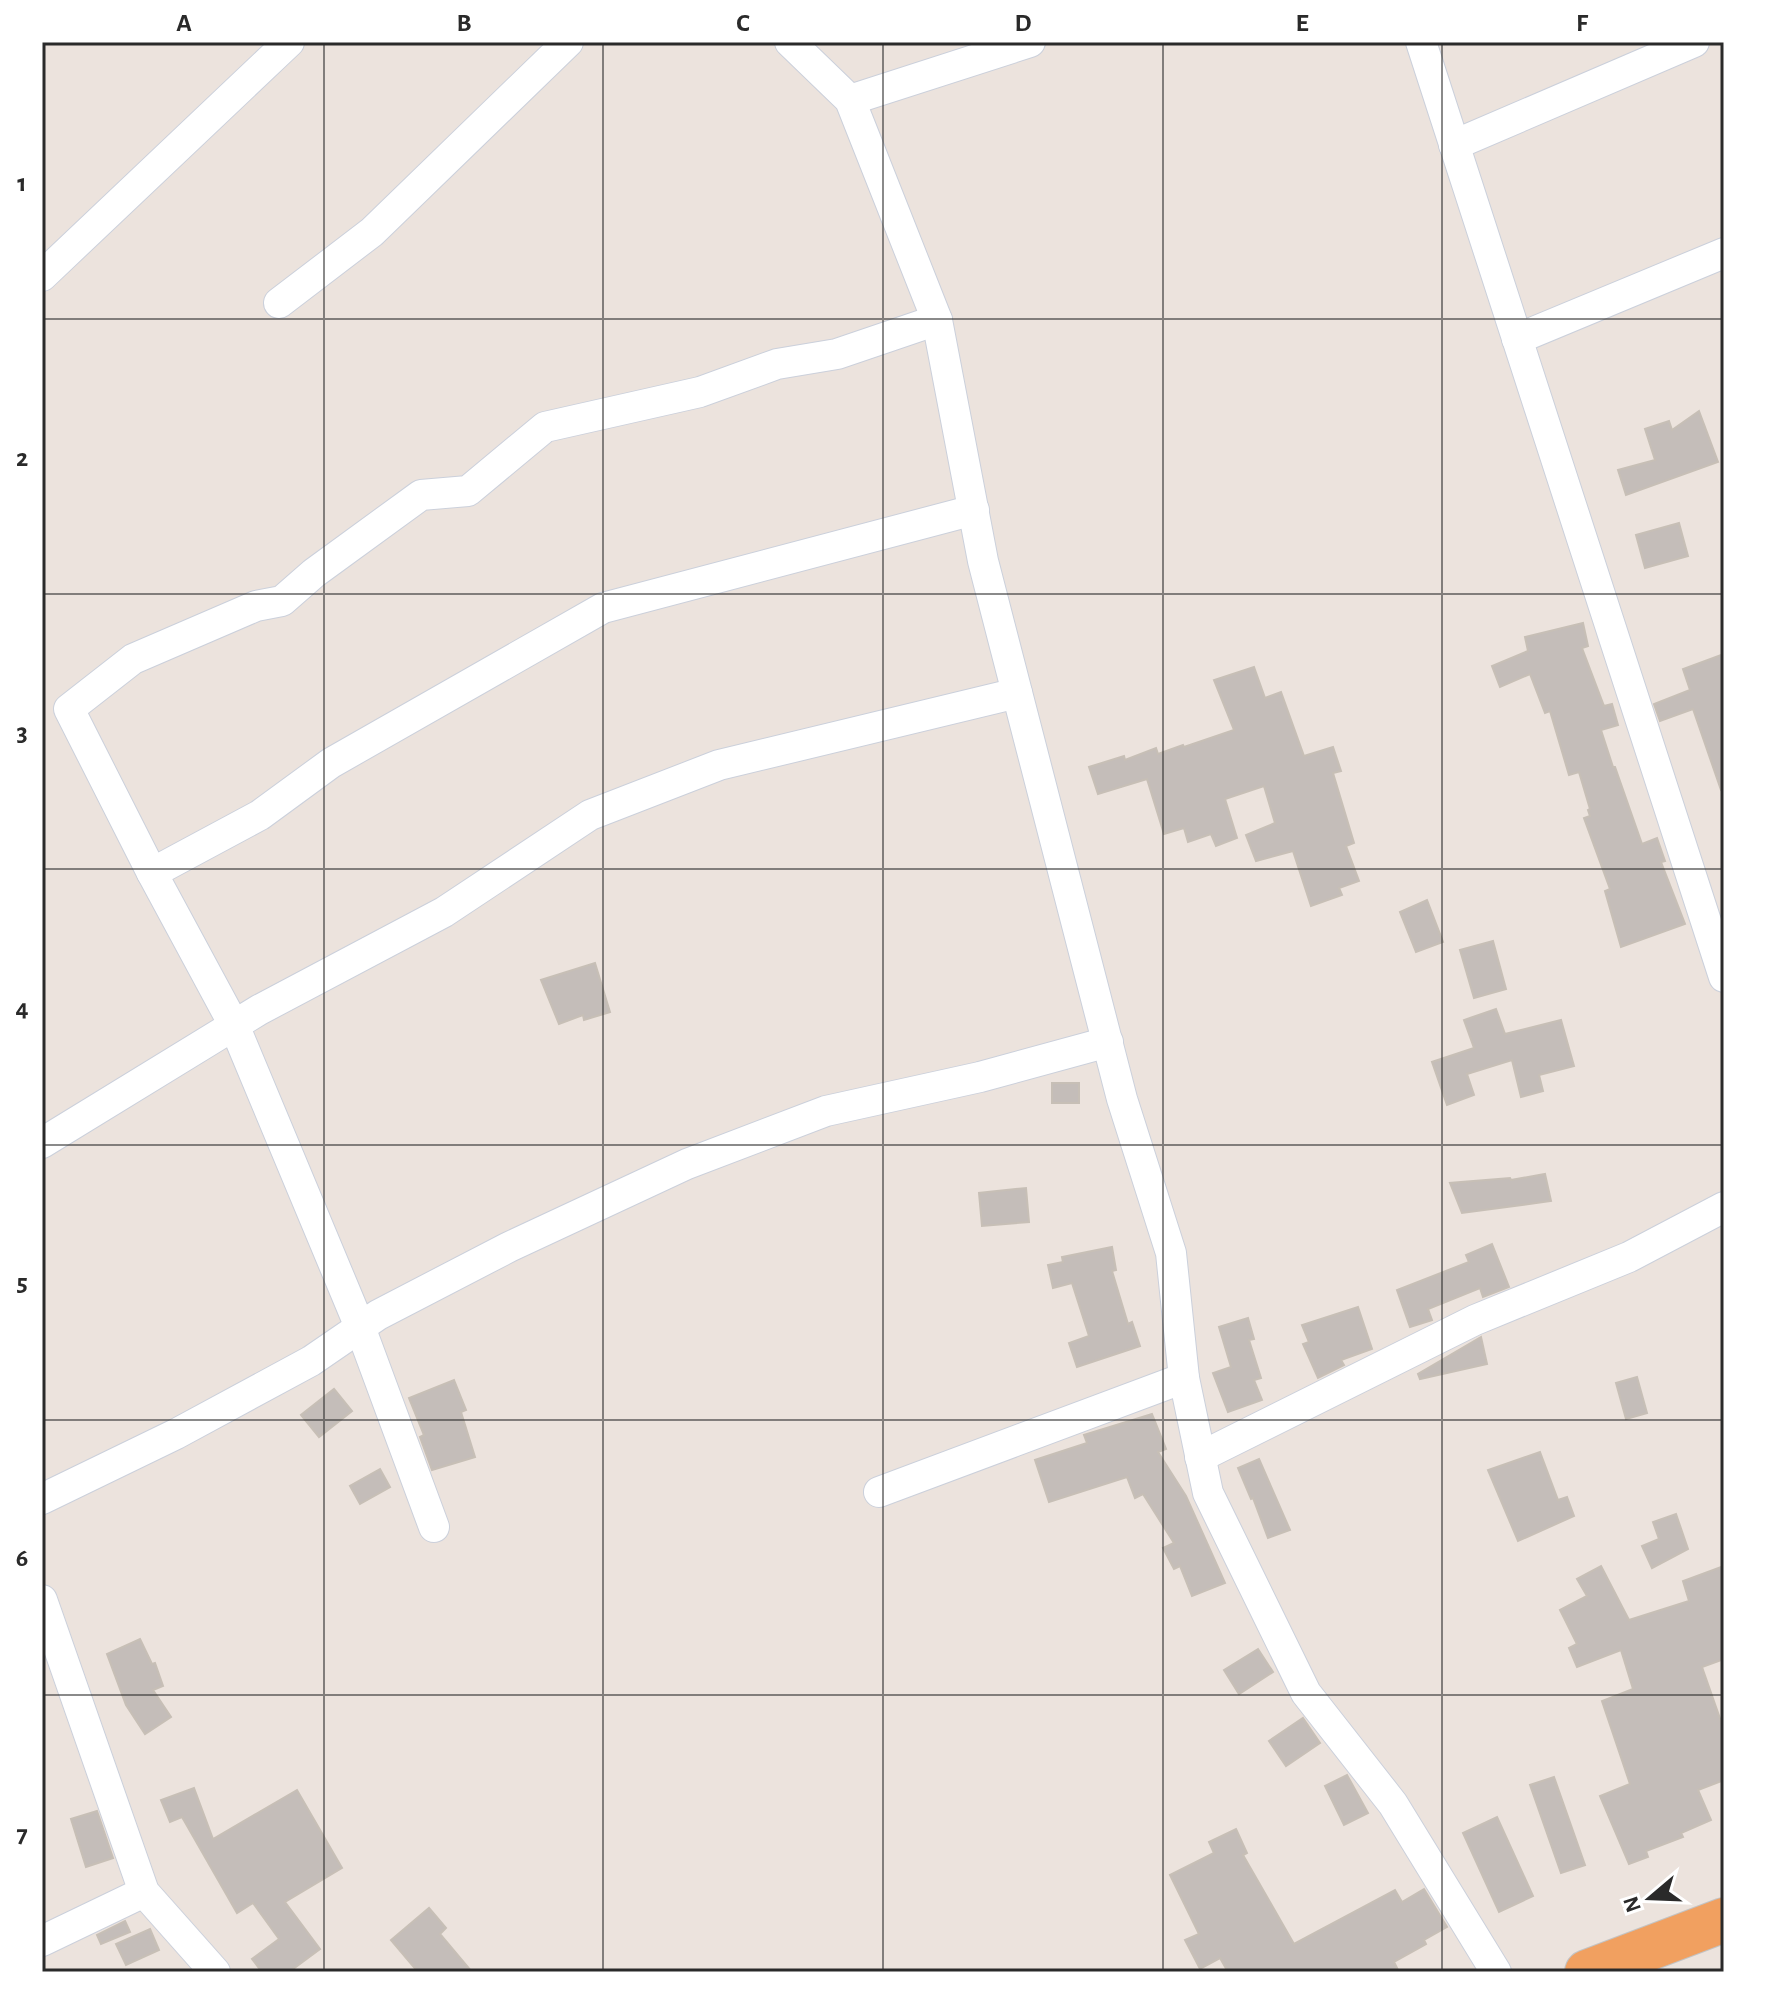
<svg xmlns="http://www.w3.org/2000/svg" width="1766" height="2014" viewBox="0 0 1766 2014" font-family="'Alegreya Sans',sans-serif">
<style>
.building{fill:#c4bdb9;stroke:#c7bfb6;stroke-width:2}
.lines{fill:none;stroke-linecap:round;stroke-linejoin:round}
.minor-casing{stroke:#cbd0db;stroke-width:32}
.trunk-casing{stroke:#c3c3c3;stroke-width:46}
.minor{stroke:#fff;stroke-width:30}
.trunk{stroke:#f1a060;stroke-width:44}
.grid{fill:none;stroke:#2a2a2a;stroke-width:2;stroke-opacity:0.55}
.neatline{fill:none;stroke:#2a2a2a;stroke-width:3}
.grid-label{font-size:26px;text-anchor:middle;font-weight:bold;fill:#2a2a2a}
</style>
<rect width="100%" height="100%" fill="#ece3dd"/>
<!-- building -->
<g class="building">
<path d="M 1699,411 L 1718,462 L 1626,495 L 1618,470 L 1655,460 L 1645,429 L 1669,421 L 1672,430 Z"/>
<path d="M 1679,523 L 1688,556 L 1645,568 L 1636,535 Z"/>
<path d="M 1583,623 L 1588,646 L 1582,648 L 1604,706 L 1612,704 L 1618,725 L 1601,730 L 1613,767 L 1615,767 L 1642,844 L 1657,838 L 1665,861 L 1661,862 L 1685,924 L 1621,947 L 1605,891 L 1610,889 L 1584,818 L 1590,816 L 1588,810 L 1590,809 L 1579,772 L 1569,775 L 1550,711 L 1545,713 L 1530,674 L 1500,687 L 1492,666 L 1528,651 L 1525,637 Z"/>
<path d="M 1724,654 L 1724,789 L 1721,790 L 1693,709 L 1660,721 L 1654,704 L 1690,690 L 1683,669 Z"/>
<path d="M 1254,667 L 1265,698 L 1281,692 L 1304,756 L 1333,747 L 1341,771 L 1333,773 L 1354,843 L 1346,846 L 1359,881 L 1339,888 L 1342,895 L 1311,906 L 1293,851 L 1256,861 L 1246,835 L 1275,823 L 1264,786 L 1225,799 L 1237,838 L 1216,846 L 1211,834 L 1188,842 L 1184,828 L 1164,834 L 1147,779 L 1098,794 L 1089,767 L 1124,756 L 1125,760 L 1156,748 L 1158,754 L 1183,745 L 1184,747 L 1234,730 L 1214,680 Z"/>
<path d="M 1427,900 L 1443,942 L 1416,952 L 1400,912 Z"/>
<path d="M 1493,941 L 1506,989 L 1474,998 L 1460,950 Z"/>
<path d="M 595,963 L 610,1012 L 584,1020 L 583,1015 L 559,1024 L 541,980 Z"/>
<path d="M 1496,1009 L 1505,1034 L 1561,1020 L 1574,1066 L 1539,1075 L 1543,1091 L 1521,1097 L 1512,1060 L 1467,1074 L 1474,1095 L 1447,1105 L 1432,1062 L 1474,1048 L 1464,1020 Z"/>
<rect x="1052" y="1083" width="27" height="20"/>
<path d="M 1545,1174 L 1551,1201 L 1462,1213 L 1450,1183 L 1510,1178 L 1511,1180 Z"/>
<path d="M 1026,1188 L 1029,1222 L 982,1226 L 979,1193 Z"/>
<path d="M 1492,1244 L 1509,1287 L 1483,1297 L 1480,1288 L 1428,1309 L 1432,1320 L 1410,1327 L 1397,1290 L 1469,1262 L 1466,1255 Z"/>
<path d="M 1112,1247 L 1116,1270 L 1112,1271 L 1128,1324 L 1132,1322 L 1140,1346 L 1077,1367 L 1069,1343 L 1089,1336 L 1072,1283 L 1053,1288 L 1048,1265 L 1063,1262 L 1062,1257 Z"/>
<path d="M 1358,1307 L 1372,1349 L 1341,1360 L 1344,1365 L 1318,1378 L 1303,1344 L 1309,1342 L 1302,1325 Z"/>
<path d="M 1248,1318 L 1254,1339 L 1249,1340 L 1261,1378 L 1254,1380 L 1262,1400 L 1228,1412 L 1213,1373 L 1231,1367 L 1219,1327 Z"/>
<path d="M 1481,1337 L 1487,1364 L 1420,1379 L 1418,1374 Z"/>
<path d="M 1637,1377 L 1647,1413 L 1626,1419 L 1616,1383 Z"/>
<path d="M 454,1380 L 466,1410 L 461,1412 L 475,1457 L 432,1470 L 420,1437 L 424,1435 L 409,1398 Z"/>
<path d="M 334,1389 L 352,1411 L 319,1437 L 301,1415 Z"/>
<path d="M 1152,1414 L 1166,1449 L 1158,1452 L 1186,1496 L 1225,1583 L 1192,1596 L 1180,1566 L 1174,1569 L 1163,1548 L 1174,1543 L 1143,1494 L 1135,1498 L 1127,1477 L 1049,1502 L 1035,1460 L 1087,1443 L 1084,1435 Z"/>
<path d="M 1540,1452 L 1558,1500 L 1567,1497 L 1574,1516 L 1518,1541 L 1488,1470 Z"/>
<path d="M 1259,1459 L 1290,1530 L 1268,1538 L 1253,1498 L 1251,1499 L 1238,1468 Z"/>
<path d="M 380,1469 L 390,1487 L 360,1504 L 350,1486 Z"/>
<path d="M 1676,1514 L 1688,1549 L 1652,1568 L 1642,1546 L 1659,1539 L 1653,1522 Z"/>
<path d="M 1601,1566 L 1629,1620 L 1689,1601 L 1683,1581 L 1724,1566 L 1724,1659 L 1702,1667 L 1724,1730 L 1724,1780 L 1698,1790 L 1711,1820 L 1681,1833 L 1683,1837 L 1646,1851 L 1648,1857 L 1629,1864 L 1600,1796 L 1630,1784 L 1602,1701 L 1633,1689 L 1621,1650 L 1577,1667 L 1569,1648 L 1577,1644 L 1560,1610 L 1587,1596 L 1577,1579 Z"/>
<path d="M 140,1639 L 152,1664 L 155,1663 L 163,1686 L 153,1690 L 171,1717 L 145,1734 L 126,1705 L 107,1654 Z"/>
<path d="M 1258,1649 L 1273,1672 L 1239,1694 L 1224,1670 Z"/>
<path d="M 1303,1718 L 1320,1743 L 1286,1766 L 1269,1741 Z"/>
<path d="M 1347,1775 L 1368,1813 L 1344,1825 L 1325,1786 Z"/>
<path d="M 1554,1777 L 1585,1865 L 1561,1873 L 1530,1785 Z"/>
<path d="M 194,1788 L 213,1839 L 297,1790 L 342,1868 L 285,1902 L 320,1949 L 289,1972 L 262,1972 L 252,1959 L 279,1939 L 253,1903 L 237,1913 L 182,1817 L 170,1822 L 161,1800 Z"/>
<path d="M 97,1811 L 113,1858 L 86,1867 L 71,1819 Z"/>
<path d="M 1497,1817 L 1533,1896 L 1499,1912 L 1463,1833 Z"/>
<path d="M 1236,1829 L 1247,1853 L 1243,1855 L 1294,1944 L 1395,1890 L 1402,1902 L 1424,1889 L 1447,1927 L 1424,1940 L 1426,1944 L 1394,1962 L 1399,1972 L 1228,1972 L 1220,1958 L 1200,1969 L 1185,1940 L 1199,1934 L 1170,1875 L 1214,1853 L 1209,1842 Z"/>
<path d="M 429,1908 L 446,1928 L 440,1934 L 472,1972 L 418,1972 L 391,1940 Z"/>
<path d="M 125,1921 L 130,1932 L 101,1944 L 97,1935 Z"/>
<path d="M 150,1929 L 159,1950 L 126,1965 L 116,1944 Z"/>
</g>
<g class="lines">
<!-- minor casing -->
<g class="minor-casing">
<g id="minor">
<path d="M 790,42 L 850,100 L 937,320 L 983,561 L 1122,1099 L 1171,1253 L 1184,1378 L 1208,1493 L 1306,1693 L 1393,1804 L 1496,1972"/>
<path d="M 1421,42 L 1724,977"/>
<path d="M 850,100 L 1030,42"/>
<path d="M 1454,145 L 1694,42"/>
<path d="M 42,276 L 289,42"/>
<path d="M 279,303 L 372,232 L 568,42"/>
<path d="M 1517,339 L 1724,253"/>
<path d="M 152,873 L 260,815 L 331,763 L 603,608 L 974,510"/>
<path d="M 42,1143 L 259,1010 L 444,912 L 590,815 L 719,765 L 1017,693"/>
<path d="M 1200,1457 L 1475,1320 L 1629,1257 L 1724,1207"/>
<path d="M 879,1492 L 1184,1378"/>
<path d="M 42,1499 L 176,1434 L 311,1361 L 378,1315 L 509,1247 L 687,1164 L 826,1111 L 980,1077 L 1108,1042"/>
<path d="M 434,1527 L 360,1327 L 234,1025 L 152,873 L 69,709 L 133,659 L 256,606 L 282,601 L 314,573 L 421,495 L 468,491 L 545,427 L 700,392 L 777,364 L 837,354 L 937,320"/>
<path d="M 42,1600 L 144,1892 L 215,1972"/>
<path d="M 42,1941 L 144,1892"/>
</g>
</g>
<!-- trunk casing -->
<g class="trunk-casing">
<path id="trunk" d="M 1587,1972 L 1724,1920"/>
</g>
<!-- minor -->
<use href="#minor" class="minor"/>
<!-- trunk -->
<use href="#trunk" class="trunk"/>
</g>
<!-- grid -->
<path class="grid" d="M 324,42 L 324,1972M 603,42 L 603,1972M 883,42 L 883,1972M 1163,42 L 1163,1972M 1442,42 L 1442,1972M 42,319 L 1724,319M 42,594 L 1724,594M 42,869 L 1724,869M 42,1145 L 1724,1145M 42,1420 L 1724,1420M 42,1695 L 1724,1695"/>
<!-- border -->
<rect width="1766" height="2014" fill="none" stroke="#ffffff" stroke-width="88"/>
<!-- north arrow -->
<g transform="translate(1650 1898) rotate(251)" stroke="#ffffff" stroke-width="6" paint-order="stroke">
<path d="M0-6L14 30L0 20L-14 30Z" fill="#2a2a2a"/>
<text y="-12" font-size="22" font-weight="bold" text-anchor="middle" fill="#2a2a2a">N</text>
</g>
<rect x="44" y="44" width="1678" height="1926" class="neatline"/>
<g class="grid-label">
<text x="184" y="31">A</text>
<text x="464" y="31">B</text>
<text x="743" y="31">C</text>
<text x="1023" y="31">D</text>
<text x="1302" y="31">E</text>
<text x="1582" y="31">F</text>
<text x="22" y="191">1</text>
<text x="22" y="466">2</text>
<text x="22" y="741">3</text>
<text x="22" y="1016">4</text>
<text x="22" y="1291">5</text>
<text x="22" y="1566">6</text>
<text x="22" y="1842">7</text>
</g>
</svg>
